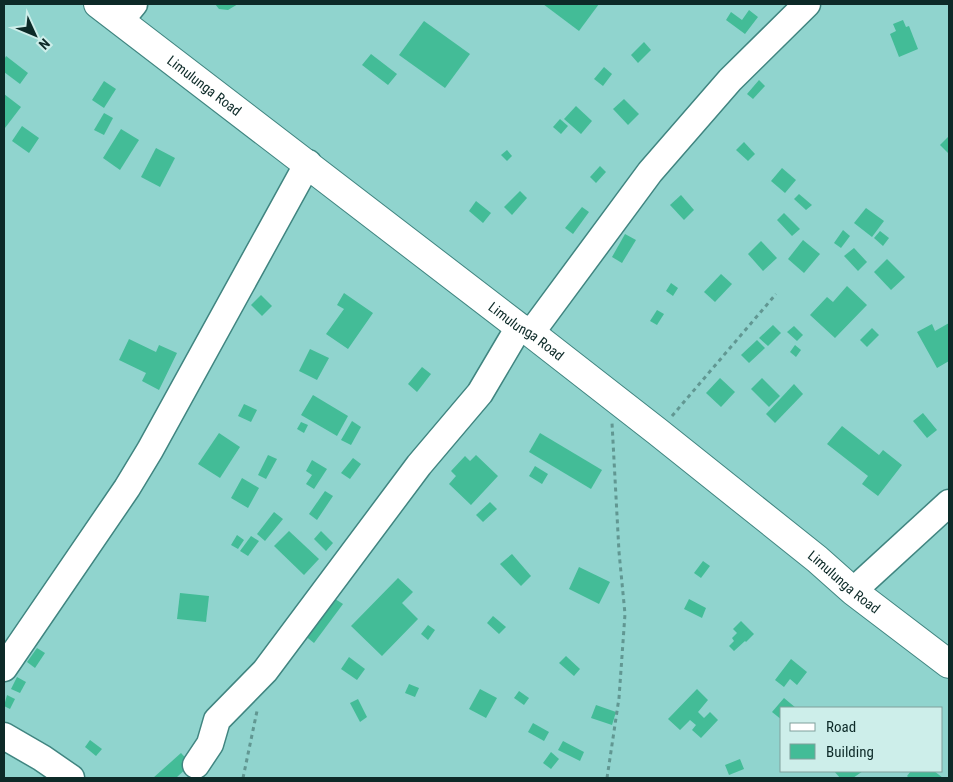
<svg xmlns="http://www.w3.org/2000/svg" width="953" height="782" viewBox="0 0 953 782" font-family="'Roboto Condensed',sans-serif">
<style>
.building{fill:#43bc97}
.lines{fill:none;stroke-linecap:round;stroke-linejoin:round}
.minor-casing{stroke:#408580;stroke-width:29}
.major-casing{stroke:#408580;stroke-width:30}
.path{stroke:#619792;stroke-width:3;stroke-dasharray:4 4;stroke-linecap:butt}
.minor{stroke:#fff;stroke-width:26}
.major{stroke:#fff;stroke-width:28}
.labels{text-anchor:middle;stroke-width:4;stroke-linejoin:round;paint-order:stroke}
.street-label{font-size:14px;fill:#0d2a28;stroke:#cdeeea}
</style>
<rect width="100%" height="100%" fill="#90d4ce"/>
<!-- building -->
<g class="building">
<path d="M 215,4 L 238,4 L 228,10 L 219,9 Z"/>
<path d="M 543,4 L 599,4 L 579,31 Z"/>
<path d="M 749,10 L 758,17 L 745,34 L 726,20 L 731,12 L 742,20 Z"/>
<path d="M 903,20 L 906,27 L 909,26 L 918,49 L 899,57 L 890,34 L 896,31 L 893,24 Z"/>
<path d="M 424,21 L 470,54 L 445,88 L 399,55 Z"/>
<path d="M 644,42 L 651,50 L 638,63 L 631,55 Z"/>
<path d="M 371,54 L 397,74 L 388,85 L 362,65 Z"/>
<path d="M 6,56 L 28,73 L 20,84 L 4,72 L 4,60 Z"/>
<path d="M 604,67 L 612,74 L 603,86 L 594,79 Z"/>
<path d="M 759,80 L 765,86 L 753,99 L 747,94 Z"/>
<path d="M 104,81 L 116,89 L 104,108 L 92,100 Z"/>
<path d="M 4,94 L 21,107 L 5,128 L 4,127 Z"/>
<path d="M 624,99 L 639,114 L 628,125 L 613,109 Z"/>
<path d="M 576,106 L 592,121 L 581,134 L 564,119 Z"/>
<path d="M 104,113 L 113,118 L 104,135 L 94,130 Z"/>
<path d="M 560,119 L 568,126 L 561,134 L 553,127 Z"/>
<path d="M 22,126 L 39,138 L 29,153 L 12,141 Z"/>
<path d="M 121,129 L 139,140 L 120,170 L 103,158 Z"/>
<path d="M 949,136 L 949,154 L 940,145 Z"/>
<path d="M 744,142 L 755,154 L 748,161 L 736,150 Z"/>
<path d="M 156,148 L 175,158 L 160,187 L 141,177 Z"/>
<path d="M 507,150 L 512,156 L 507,161 L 501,155 Z"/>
<path d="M 600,166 L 606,172 L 596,183 L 590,177 Z"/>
<path d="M 782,168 L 796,180 L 785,193 L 771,181 Z"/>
<path d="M 520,191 L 527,198 L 512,215 L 504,207 Z"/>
<path d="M 799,194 L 812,205 L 806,210 L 794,199 Z"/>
<path d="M 681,195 L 694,210 L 684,220 L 670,205 Z"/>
<path d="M 476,201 L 491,213 L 483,223 L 469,211 Z"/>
<path d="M 582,207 L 589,212 L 573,234 L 565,228 Z"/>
<path d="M 866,208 L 884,221 L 872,237 L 854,223 Z"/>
<path d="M 784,213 L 800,229 L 792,236 L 777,220 Z"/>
<path d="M 843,230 L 850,236 L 841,248 L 834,243 Z"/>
<path d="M 880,231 L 889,238 L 883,246 L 874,238 Z"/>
<path d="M 625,234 L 636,240 L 622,263 L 612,257 Z"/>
<path d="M 803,240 L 820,254 L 804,273 L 788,259 Z"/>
<path d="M 761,241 L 777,258 L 763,271 L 748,254 Z"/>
<path d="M 854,248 L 867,262 L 858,271 L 844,256 Z"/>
<path d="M 887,259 L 905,277 L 891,290 L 874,272 Z"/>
<path d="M 721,274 L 732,284 L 715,302 L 704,292 Z"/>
<path d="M 671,283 L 678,288 L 673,296 L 666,291 Z"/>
<path d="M 847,286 L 867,305 L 835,338 L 810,315 L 827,297 L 833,302 Z"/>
<path d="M 344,293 L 373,313 L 348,349 L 326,334 L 344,309 L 337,305 Z"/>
<path d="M 261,295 L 272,306 L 262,316 L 251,305 Z"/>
<path d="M 657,310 L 664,314 L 657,325 L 650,321 Z"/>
<path d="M 949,323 L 949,361 L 937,368 L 917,332 L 932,324 L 935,331 Z"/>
<path d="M 773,325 L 781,333 L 768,346 L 759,338 Z"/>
<path d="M 794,326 L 803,335 L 797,341 L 787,332 Z"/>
<path d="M 872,328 L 879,335 L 867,347 L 860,340 Z"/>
<path d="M 129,339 L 156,352 L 159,345 L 177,353 L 159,390 L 142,381 L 146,373 L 119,360 Z"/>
<path d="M 757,340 L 765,348 L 749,363 L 741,355 Z"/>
<path d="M 795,345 L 801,350 L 796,357 L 790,352 Z"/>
<path d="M 310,349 L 329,358 L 317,380 L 299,371 Z"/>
<path d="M 422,367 L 431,374 L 417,392 L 408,384 Z"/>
<path d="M 720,378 L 735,392 L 721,407 L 706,393 Z"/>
<path d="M 762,378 L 780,396 L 769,407 L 751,389 Z"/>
<path d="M 794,384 L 803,394 L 775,423 L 766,414 Z"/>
<path d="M 313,395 L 348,416 L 337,436 L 301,415 Z"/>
<path d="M 244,404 L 257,410 L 251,422 L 238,416 Z"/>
<path d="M 923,413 L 937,430 L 927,438 L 913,421 Z"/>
<path d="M 352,421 L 361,427 L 351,445 L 341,440 Z"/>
<path d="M 301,422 L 308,425 L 304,433 L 297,429 Z"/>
<path d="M 842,426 L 879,455 L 883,450 L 902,465 L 878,496 L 862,484 L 868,476 L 827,444 Z"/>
<path d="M 219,433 L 240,447 L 220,478 L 198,464 Z"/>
<path d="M 540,433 L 602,470 L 591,489 L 529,452 Z"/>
<path d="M 268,455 L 277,459 L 266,479 L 258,475 Z"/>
<path d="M 476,455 L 498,476 L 471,505 L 449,484 L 456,476 L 451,471 L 465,456 L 470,461 Z"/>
<path d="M 353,458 L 361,464 L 350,479 L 341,473 Z"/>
<path d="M 312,460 L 327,469 L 314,489 L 306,484 L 312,475 L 306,471 Z"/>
<path d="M 535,466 L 548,474 L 542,484 L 529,476 Z"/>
<path d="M 242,478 L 259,488 L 248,508 L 231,498 Z"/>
<path d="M 325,491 L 333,496 L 317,520 L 309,514 Z"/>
<path d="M 490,502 L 497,509 L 483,522 L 476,515 Z"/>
<path d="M 274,512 L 283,519 L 265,541 L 257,534 Z"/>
<path d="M 289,531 L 319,559 L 304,575 L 274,546 Z"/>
<path d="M 321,531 L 333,543 L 326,551 L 314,539 Z"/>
<path d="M 237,535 L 244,540 L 238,549 L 231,545 Z"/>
<path d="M 251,536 L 259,541 L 248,556 L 240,551 Z"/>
<path d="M 512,554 L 531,576 L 521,586 L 500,564 Z"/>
<path d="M 703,561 L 710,566 L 701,578 L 694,573 Z"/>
<path d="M 579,567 L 610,582 L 599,604 L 569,589 Z"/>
<path d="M 398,578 L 413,592 L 402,603 L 418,619 L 382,656 L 351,626 Z"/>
<path d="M 180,593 L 209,596 L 206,622 L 177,619 Z"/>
<path d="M 332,597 L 343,604 L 314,643 L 304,635 Z"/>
<path d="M 689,599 L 706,608 L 702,618 L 684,609 Z"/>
<path d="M 493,616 L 506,627 L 499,634 L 487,623 Z"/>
<path d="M 741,621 L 754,634 L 746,642 L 745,641 L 734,651 L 729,646 L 734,641 L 732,638 L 737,633 L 733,629 Z"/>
<path d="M 428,625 L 435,630 L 428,640 L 421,634 Z"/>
<path d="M 37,648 L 45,653 L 35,668 L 27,662 Z"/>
<path d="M 566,656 L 580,669 L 574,676 L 559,663 Z"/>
<path d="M 349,657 L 365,669 L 357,680 L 341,669 Z"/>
<path d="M 791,659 L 807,672 L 797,685 L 790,679 L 784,687 L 775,680 Z"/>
<path d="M 17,677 L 26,682 L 20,693 L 11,689 Z"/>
<path d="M 409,684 L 419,688 L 415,697 L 405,693 Z"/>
<path d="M 480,689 L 497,698 L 486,718 L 469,709 Z"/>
<path d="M 697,689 L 708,700 L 698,712 L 704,718 L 710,712 L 718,720 L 701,738 L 692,730 L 696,725 L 690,720 L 680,730 L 668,719 Z"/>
<path d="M 519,691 L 529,698 L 524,705 L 514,698 Z"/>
<path d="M 7,695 L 15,699 L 10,709 L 4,706 Z"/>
<path d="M 784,698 L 796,708 L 782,708 L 782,720 L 772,712 Z"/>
<path d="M 358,699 L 367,717 L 360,722 L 350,703 Z"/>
<path d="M 596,705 L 616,712 L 612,725 L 591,718 Z"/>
<path d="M 533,723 L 549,732 L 544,741 L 528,732 Z"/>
<path d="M 90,740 L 102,749 L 96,756 L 85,747 Z"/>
<path d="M 563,741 L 584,752 L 580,761 L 558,750 Z"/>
<path d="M 551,752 L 559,759 L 551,769 L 543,763 Z"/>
<path d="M 181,753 L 191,764 L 176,778 L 153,778 Z"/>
<path d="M 740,759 L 744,769 L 729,775 L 725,765 Z"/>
<path d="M 834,771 L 863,771 L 853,778 L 840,778 Z"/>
<path d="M 911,771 L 934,771 L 943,778 L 909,778 L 907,776 Z"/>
</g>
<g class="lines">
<!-- minor casing -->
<g class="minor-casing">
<g id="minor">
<path d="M 120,21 L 134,4"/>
<path d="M 531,333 L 650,172 L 730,80 L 807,4"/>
<path d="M 853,591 L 949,503"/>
<path d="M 4,668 L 127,488 L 150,450 L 308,163"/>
<path d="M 4,736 L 42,758 L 71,778"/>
<path d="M 196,765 L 210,744 L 217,720 L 265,671 L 419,465 L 480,393 L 519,327"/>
</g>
</g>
<!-- major casing -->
<g class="major-casing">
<g id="major">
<path id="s1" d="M 98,4 L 519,327 L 531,333 L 658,432 L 817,559 L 853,591 L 949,664"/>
</g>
</g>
<!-- path -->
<g class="path">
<path d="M 672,416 L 776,294"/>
<path d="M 243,778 L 257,711"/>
<path d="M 607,778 L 619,698 L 625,614 L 619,552 L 612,423"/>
</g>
<!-- minor -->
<use href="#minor" class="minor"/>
<!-- major -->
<use href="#major" class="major"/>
</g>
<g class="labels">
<!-- street labels -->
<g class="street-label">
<text dy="5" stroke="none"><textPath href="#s1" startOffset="134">Limulunga Road</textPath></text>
<text dy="5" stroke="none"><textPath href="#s1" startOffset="539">Limulunga Road</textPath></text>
<text dy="5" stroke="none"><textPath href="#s1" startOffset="944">Limulunga Road</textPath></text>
</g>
</g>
<!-- border -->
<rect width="953" height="782" fill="none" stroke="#0d2a28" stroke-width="10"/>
<!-- legend -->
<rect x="780" y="707" width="162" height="65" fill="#cdeeea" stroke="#80a09c"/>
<rect x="790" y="723" width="25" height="8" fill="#ffffff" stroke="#80a09c"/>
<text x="826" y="732" font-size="15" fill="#0d2a28">Road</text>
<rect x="790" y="744" width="25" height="15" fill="#43bc97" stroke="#80a09c"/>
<text x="826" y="757" font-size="15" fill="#0d2a28">Building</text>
<!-- north arrow -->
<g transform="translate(35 35) rotate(134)" stroke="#cdeeea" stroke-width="4" paint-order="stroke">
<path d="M0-4L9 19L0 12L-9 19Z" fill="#0d2a28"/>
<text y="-8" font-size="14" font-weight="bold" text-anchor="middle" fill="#0d2a28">N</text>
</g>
</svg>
